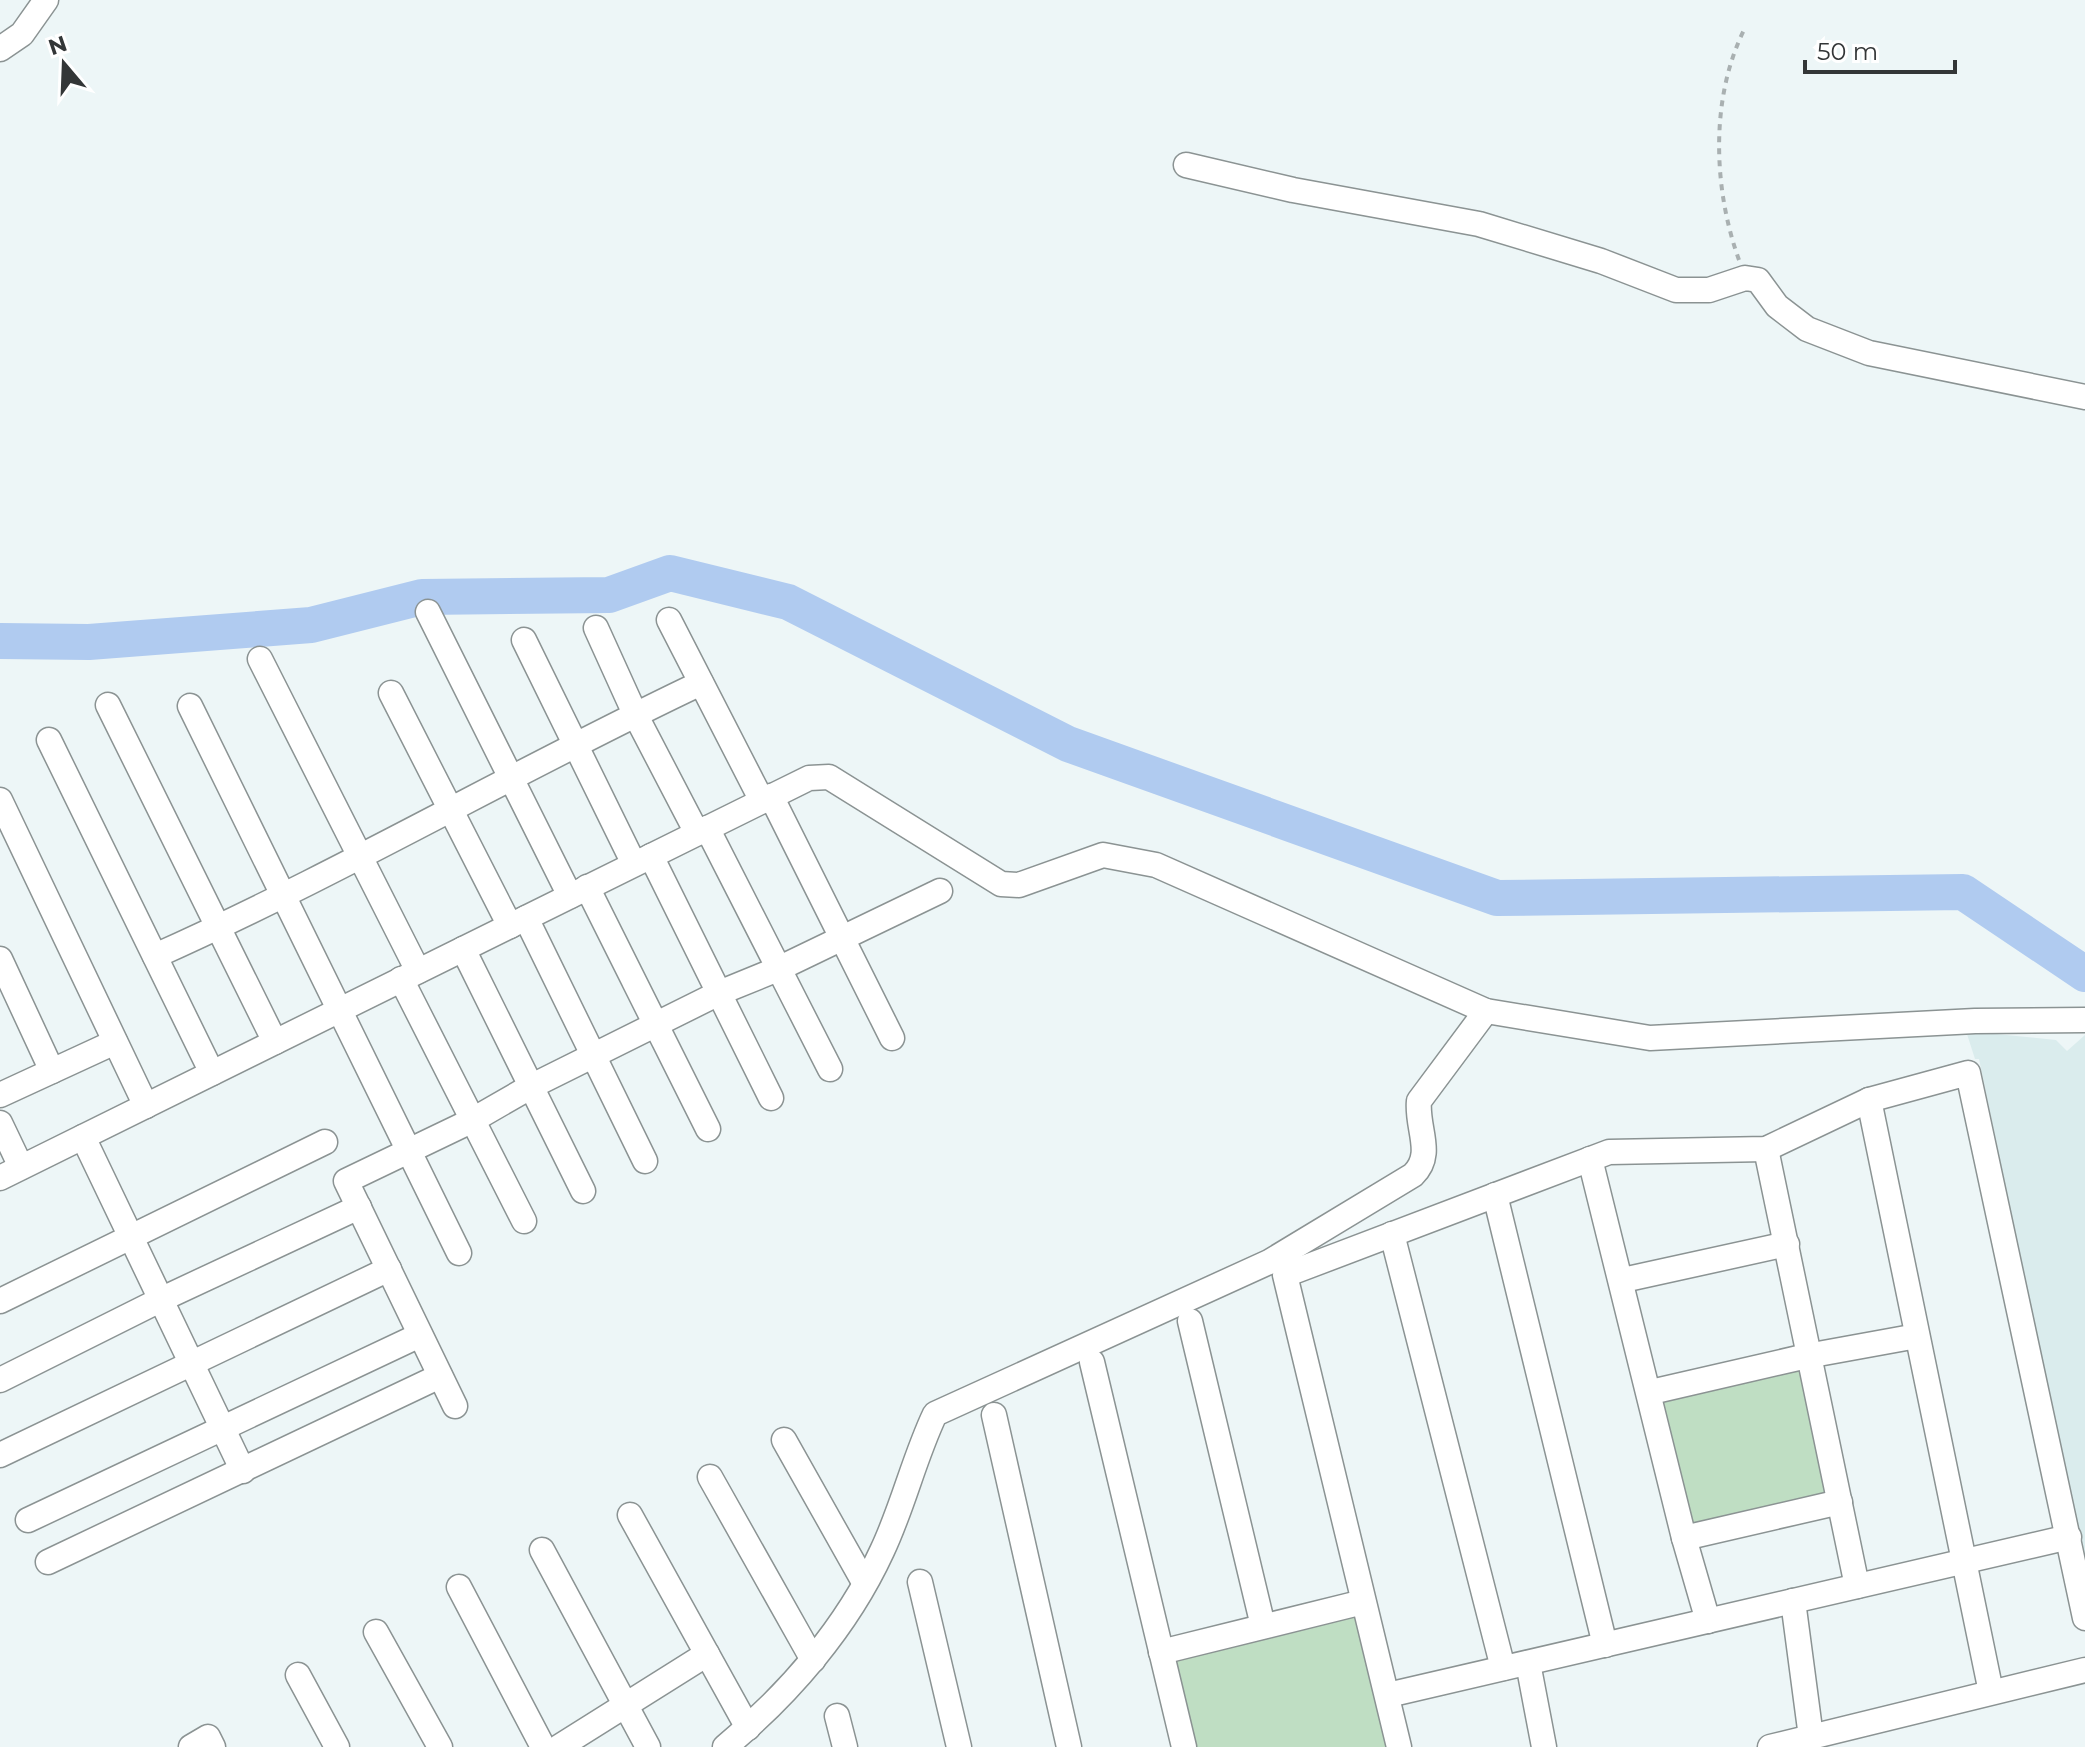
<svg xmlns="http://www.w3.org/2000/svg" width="2085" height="1747" viewBox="0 0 2085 1747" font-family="Montserrat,sans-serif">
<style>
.built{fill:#daeced}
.green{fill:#bfdec3}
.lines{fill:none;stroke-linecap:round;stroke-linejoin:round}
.river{stroke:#b0cbf0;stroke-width:36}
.minor-casing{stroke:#8b9393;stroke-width:27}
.path{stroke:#a9b0b1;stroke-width:4;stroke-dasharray:6 6;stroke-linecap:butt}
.minor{stroke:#fff;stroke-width:24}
</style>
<rect width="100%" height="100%" fill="#edf6f7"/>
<!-- built -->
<path class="built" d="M 1966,1031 L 2056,1040 L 2067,1051 L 2085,1035 L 2085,1569 L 1979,1059 L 1975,1059 Z"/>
<!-- green -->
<g class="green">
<path d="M 1807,1356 L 1840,1502 L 1684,1538 L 1651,1392 Z"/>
<path d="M 1363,1602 L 1397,1747 L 1184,1747 L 1161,1652 Z"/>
</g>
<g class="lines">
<!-- river -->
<path class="river" d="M 0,641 L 89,642 L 311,625 L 422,597 L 609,595 L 670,573 L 788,602 L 1068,744 L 1497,898 L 1963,892 L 2085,974"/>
<!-- minor casing -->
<g class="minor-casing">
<g id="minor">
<path d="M 0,49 L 22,34 L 46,0"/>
<path d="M 1186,165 L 1293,190 L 1479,224 L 1601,261 L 1676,290 L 1709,290 L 1745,278 L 1758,280 L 1777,306 L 1807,329 L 1869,353 L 2085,397"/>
<path d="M 428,612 L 570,896"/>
<path d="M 669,620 L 762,801"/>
<path d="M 596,628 L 635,714 L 697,833"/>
<path d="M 524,640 L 634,864"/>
<path d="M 260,659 L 418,971"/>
<path d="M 391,693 L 510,926"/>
<path d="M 108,705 L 275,1042"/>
<path d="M 190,706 L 459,1253"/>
<path d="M 49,740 L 212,1073"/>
<path d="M 771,796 L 892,1038"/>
<path d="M 0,800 L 146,1106"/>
<path d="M 707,828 L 830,1069"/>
<path d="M 651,856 L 771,1098"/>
<path d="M 587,887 L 708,1129"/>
<path d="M 526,918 L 645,1161"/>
<path d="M 463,949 L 583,1191"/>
<path d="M 155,956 C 341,873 517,770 701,683"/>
<path d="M 0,959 L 52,1071"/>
<path d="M 401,979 L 524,1221"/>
<path d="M 0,1095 L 115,1042"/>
<path d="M 1869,1100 L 1991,1692"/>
<path d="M 0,1123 L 21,1167"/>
<path d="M 83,1137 L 243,1471"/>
<path d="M 1766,1149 L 1857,1586"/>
<path d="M 1590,1159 L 1684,1538 L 1708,1621"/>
<path d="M 0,1178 L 809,778 L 829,777 L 1001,884 L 1019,885 L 1103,855 L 1156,865 L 1486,1011 L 1650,1038 L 1975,1021 L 2085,1020"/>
<path d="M 1495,1195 L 1605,1645"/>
<path d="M 1392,1234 L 1503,1668"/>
<path d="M 1623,1280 L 1787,1244"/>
<path d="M 0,1301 L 325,1142"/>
<path d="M 1190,1321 L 1263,1626"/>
<path d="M 1092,1362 L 1184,1747"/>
<path d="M 0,1380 L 160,1300 L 359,1207"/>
<path d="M 1651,1392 L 1807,1356 L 1917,1336"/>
<path d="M 455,1406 L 346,1181 L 471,1121 L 530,1087 L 719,993 L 778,969 L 940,891"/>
<path d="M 994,1415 L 1069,1747"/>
<path d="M 784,1440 L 864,1582"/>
<path d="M 0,1455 L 389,1269"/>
<path d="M 710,1477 L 813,1660"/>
<path d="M 630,1515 L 748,1728"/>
<path d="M 28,1520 L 420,1335"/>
<path d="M 1684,1538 L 1840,1502"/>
<path d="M 542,1550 L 648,1747"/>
<path d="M 48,1562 L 440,1376"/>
<path d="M 920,1582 L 959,1747"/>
<path d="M 459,1587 L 543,1747"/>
<path d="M 1793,1601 L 1811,1737"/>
<path d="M 376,1632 L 440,1747"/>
<path d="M 1161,1652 L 1363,1602"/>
<path d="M 1528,1663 L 1544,1747"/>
<path d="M 298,1675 L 337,1747"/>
<path d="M 1388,1695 L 2069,1537"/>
<path d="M 837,1716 L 845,1747"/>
<path d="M 191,1747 L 208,1737 L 213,1747"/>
<path d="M 559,1747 L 707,1654"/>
<path d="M 725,1747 C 789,1694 847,1627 882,1551 C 903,1507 914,1458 935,1414 L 1269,1262 L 1413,1175 C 1435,1154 1416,1128 1419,1101 L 1486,1011"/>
<path d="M 1399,1747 L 1285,1275 L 1609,1152 L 1766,1149 L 1869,1100 L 1968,1073 L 2085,1618"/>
<path d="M 1770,1747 L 2085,1670"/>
</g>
</g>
<!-- path -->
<path class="path" d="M 1739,260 C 1713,188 1710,97 1745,28"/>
<!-- minor -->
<use href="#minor" class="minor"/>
</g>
<!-- north arrow -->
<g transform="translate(64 64) rotate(341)" stroke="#ffffff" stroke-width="6" paint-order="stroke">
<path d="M0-6L14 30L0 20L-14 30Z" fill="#333637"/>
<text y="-12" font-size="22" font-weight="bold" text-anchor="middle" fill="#333637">N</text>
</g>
<!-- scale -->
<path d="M1805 60v12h150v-12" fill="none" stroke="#333637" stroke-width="4"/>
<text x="1817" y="60" font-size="24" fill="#333637" stroke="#ffffff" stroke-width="6" paint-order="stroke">50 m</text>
</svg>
